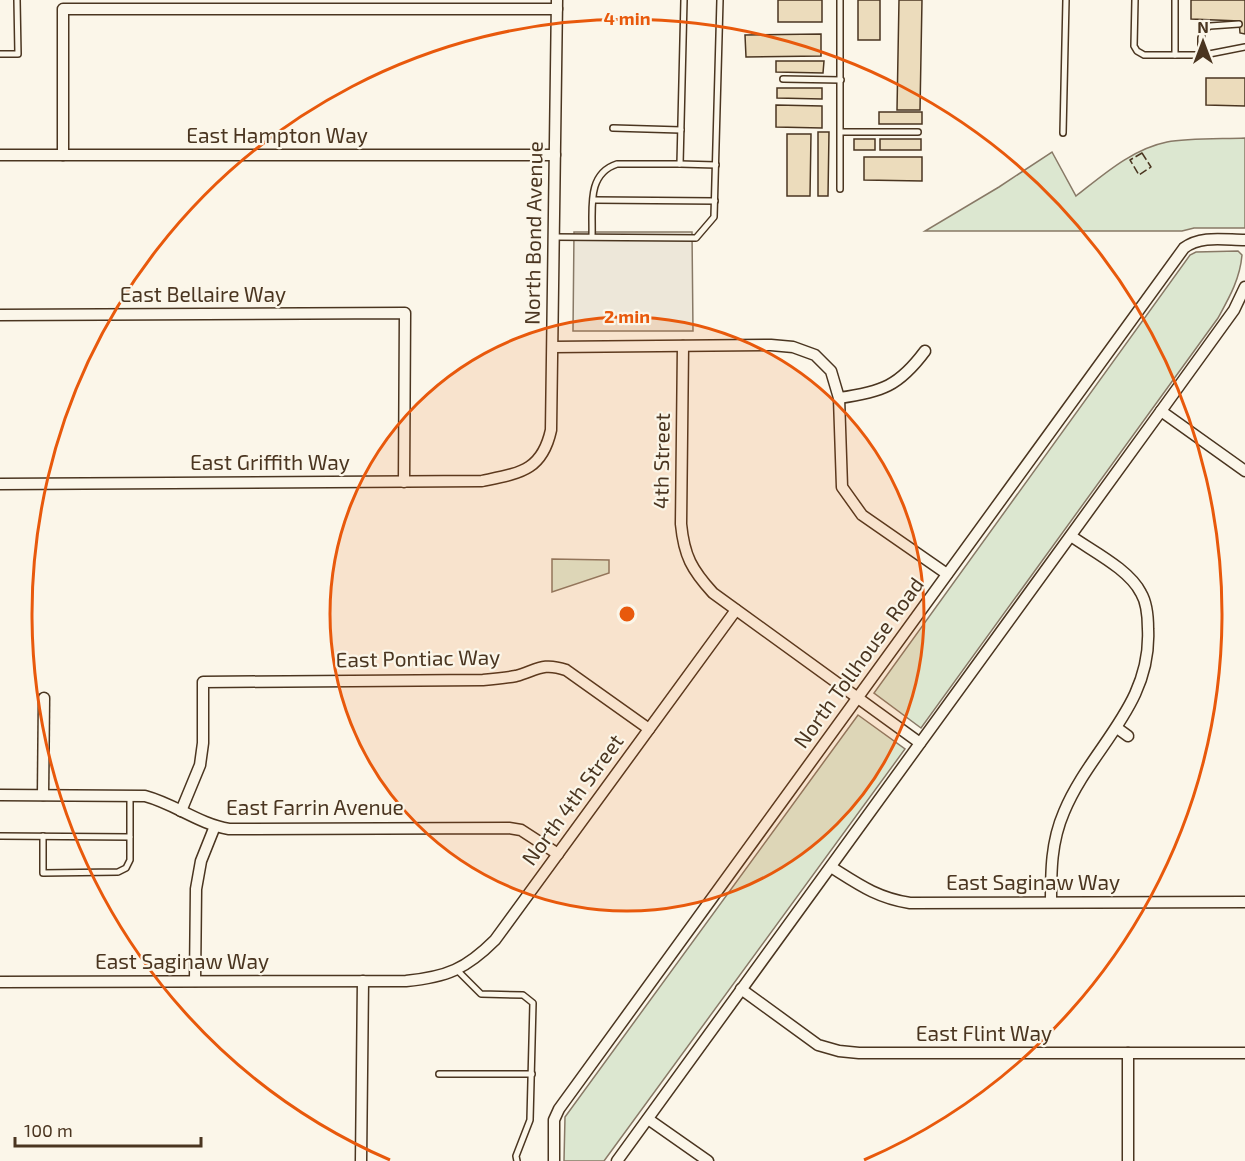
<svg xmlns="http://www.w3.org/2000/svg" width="1245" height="1161" viewBox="0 0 1245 1161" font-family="'Exo 2',sans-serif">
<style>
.green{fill:#dce7d0;stroke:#887966;stroke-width:1.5}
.parking{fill:#ede7d9;stroke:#887966;stroke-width:1.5}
.building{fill:#ecdcbc;stroke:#4a3520;stroke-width:1.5}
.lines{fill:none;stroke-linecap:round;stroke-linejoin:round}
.lane-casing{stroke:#4a3520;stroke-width:8}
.street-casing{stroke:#4a3520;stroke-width:13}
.lane{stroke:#fbf6e9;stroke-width:5}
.street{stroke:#fbf6e9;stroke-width:10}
.fence{stroke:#4a3520;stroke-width:1.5;stroke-dasharray:8 3;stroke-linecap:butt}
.ring{fill:none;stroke:#e8590c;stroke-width:3}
.labels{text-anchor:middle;stroke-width:4.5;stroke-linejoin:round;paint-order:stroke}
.street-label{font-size:21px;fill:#4a3520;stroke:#fbf6e9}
.centre{fill:#e8590c;stroke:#fbf6e9;stroke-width:3}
.ring-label{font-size:18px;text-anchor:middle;font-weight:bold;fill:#e8590c;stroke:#fbf6e9;stroke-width:4.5;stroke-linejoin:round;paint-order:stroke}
</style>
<rect width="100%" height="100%" fill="#fbf6e9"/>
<!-- green -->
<g class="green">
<path d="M 1245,138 L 1245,228 L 1194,228 L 1182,231 L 925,231 L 999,187 L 1052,152 L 1076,196 C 1103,175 1132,149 1167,142 C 1187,138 1223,139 1245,138 Z"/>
<path d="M 1238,251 L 1242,255 C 1240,279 1229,298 1218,318 L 921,728 L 874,693 L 1190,255 L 1196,252 Z"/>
<path d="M 552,559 L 609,560 L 609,573 L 552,592 Z"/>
<path d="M 858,715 L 905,749 L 604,1161 L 564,1161 L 565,1117 Z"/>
</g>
<!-- parking -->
<path class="parking" d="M 574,232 L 692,232 L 693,331 L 573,331 Z"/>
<!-- building -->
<g class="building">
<rect x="778" y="0" width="44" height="22"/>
<rect x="858" y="0" width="22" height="40"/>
<path d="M 899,0 L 922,0 L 920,110 L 897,110 Z"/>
<path d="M 1191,0 L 1245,0 L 1245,34 L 1240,33 L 1239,21 L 1191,19 Z"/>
<path d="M 821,34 L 821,56 L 746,57 L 745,35 Z"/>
<path d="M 776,61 L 824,61 L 823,73 L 776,72 Z"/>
<path d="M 1206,78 L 1245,78 L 1245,106 L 1206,105 Z"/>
<path d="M 777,88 L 822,88 L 822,99 L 777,98 Z"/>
<path d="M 776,105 L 822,106 L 822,128 L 776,127 Z"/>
<rect x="879" y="112" width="43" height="12"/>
<path d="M 818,132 L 829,132 L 828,196 L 818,196 Z"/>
<path d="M 787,134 L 811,134 L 810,196 L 787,196 Z"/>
<rect x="854" y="139" width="21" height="11"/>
<rect x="880" y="139" width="41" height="11"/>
<path d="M 864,157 L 922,157 L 922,181 L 864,180 Z"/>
</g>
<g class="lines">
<!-- lane casing -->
<g class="lane-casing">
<g id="lane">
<path d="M 1135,0 L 1134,46 L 1137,51 L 1144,55 L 1204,55 L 1245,47"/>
<path d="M 1175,0 L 1175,55"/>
<path d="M 0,54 L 18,54 L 17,0"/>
<path d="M 1201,55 L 1201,38 L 1203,30 L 1210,26 L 1239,24"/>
<path d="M 783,79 L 841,80"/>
<path d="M 613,128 L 681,130"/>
<path d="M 841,132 L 918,132"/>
<path d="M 1063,133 L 1066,0"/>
<path d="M 680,164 L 716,165"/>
<path d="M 840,189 L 840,0"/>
<path d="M 594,200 L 715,201"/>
<path d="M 592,236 C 593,209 586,174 617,164 L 680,164 L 684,0"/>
<path d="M 554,237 L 696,238 L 714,217 L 720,0"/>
<path d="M 0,836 L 130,837"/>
<path d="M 43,836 L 43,873 L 118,872 L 126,868 L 130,860 L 130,796"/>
<path d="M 457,970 L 481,994 L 523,995 L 533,1003 L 530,1120 L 516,1156 L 517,1161"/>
<path d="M 439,1074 L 532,1074"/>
</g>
</g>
<!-- street casing -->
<g class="street-casing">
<g id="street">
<path d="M 0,155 L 555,155"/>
<path d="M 63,155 L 63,9 L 557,9"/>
<path d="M 0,315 L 405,313 L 404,482"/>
<path d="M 683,346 L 681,524 C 684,556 692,570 713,593 L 920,743"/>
<path d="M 553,347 L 771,345 L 793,347 L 815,355 L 831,371 L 839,398 L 842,487 L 862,515 L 947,574"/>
<path d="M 839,398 C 882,392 899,386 925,351"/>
<path d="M 1161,411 L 1245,471"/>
<path d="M 0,484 L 482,481 C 520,473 542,471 551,430 L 557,0"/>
<path d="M 1117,728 L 1128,736"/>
<path d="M 0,795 L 145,796 C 175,804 199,824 229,829 L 509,828 L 521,830 L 558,854"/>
<path d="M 43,795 L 44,698"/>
<path d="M 181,811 L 200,765 L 203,743 L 203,682 L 483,680 C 494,679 505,678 516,676 C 537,670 543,662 566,670 L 649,729"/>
<path d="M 831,867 C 858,884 877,898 910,903 L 1245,902"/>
<path d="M 1051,902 C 1051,871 1051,842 1064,812 C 1091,747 1152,706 1148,629 C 1148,617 1147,603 1141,593 C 1129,569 1092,551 1071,536"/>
<path d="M 195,981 L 196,889 L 201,861 L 215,826"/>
<path d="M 0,982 L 406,981 C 447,977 466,969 495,940 L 736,610"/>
<path d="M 741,989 L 818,1045 L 839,1051 L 859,1053 L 1245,1053"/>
<path d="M 1128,1053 L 1128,1161"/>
<path d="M 648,1119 L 708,1161"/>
<path d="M 361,1161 L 363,981"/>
<path d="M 554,1161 L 554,1120 L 559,1109 C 768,823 975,535 1184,248 C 1201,235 1225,240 1245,240"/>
<path d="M 617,1161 L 1161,411 L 1234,310 L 1245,287"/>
</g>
</g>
<!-- lane -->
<use href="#lane" class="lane"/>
<!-- street -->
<use href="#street" class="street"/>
<!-- fence -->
<path class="fence" d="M 1142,153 L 1151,167 L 1139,175 L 1130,160 Z"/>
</g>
<!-- distance rings -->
<circle cx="627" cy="614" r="297" fill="#e8590c" fill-opacity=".12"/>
<g class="ring">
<circle cx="627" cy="614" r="297"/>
<path d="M390 1160A595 595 0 1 1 864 1160"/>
</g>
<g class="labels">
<!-- street labels -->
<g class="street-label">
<text x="277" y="143">East Hampton Way</text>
<text transform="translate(534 233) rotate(-89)" y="7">North Bond Avenue</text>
<text x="203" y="302">East Bellaire Way</text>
<text transform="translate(662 461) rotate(-89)" y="7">4th Street</text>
<text x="270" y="470">East Griffith Way</text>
<text transform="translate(418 659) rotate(-1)" y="7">East Pontiac Way</text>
<text transform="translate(859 663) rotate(-54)" y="7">North Tollhouse Road</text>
<text transform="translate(573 800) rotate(-54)" y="7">North 4th Street</text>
<text x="315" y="815">East Farrin Avenue</text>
<text x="1033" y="890">East Saginaw Way</text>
<text x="182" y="969">East Saginaw Way</text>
<text x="984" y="1041">East Flint Way</text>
</g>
</g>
<circle cx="627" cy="614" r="9" class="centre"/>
<g class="ring-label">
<text x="627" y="25">4 min</text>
<text x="627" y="323">2 min</text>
</g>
<!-- north arrow -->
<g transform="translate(1203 42)" stroke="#fbf6e9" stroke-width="4.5" paint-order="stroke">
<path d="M0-4.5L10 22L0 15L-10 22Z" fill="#4a3520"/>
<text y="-9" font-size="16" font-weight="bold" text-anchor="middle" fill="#4a3520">N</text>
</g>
<!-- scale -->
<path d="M15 1137v9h186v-9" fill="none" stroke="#4a3520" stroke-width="3"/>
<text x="24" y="1137" font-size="18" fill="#4a3520" stroke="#fbf6e9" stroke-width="4.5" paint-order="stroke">100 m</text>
</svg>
